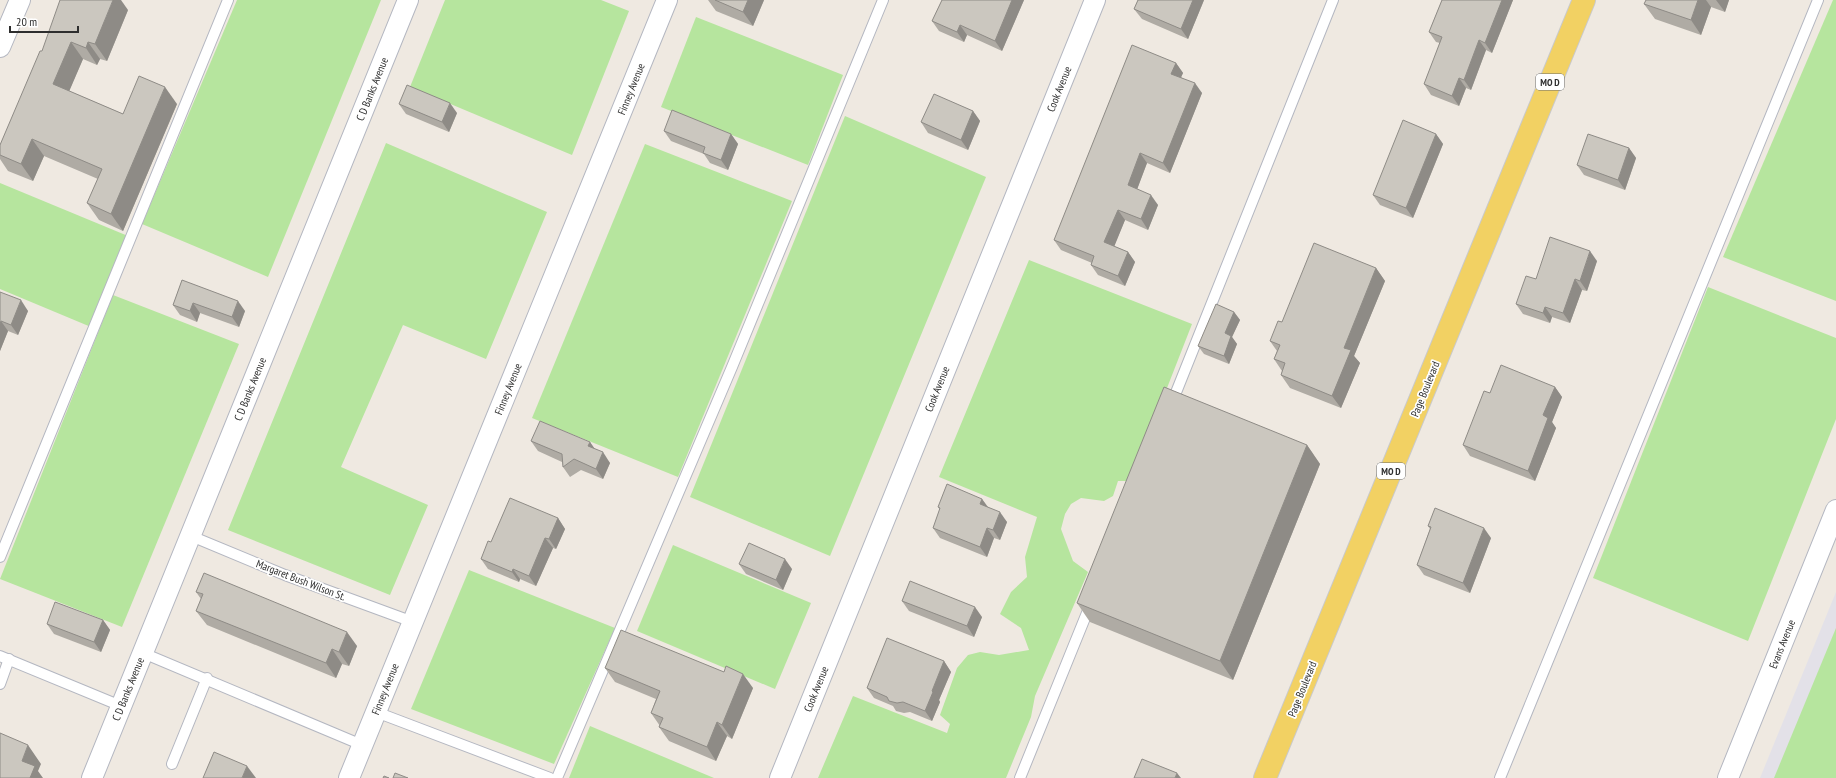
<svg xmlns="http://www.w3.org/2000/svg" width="1836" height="778" viewBox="0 0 1836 778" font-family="'PT Sans Narrow',sans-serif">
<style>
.industrial{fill:#e3e1e8}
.green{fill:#b6e59e}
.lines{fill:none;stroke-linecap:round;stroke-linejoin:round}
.lane-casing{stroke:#b4b7c1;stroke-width:12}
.street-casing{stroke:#b4b7c1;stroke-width:22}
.primary-casing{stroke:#c9c9c9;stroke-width:24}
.lane{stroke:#fff;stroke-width:10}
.street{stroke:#fff;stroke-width:20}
.primary{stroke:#f2d163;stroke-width:22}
.wall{fill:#afaba4}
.shaded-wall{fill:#8e8b86}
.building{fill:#cbc7bf;stroke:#8e8b86}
.labels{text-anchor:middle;stroke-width:3.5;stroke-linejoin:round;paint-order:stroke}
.shield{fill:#fff;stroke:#6d6d6d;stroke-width:1}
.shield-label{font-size:10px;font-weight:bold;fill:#2e2e2e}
.street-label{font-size:11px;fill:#2e2e2e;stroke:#fff}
</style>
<rect width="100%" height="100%" fill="#efe9e1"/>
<!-- industrial -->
<path class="industrial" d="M 1836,592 L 1836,778 L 1760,778 Z"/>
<!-- green -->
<g class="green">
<path d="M 237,0 L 381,0 L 268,277 L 142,224 Z"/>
<path d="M 445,0 L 601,0 L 629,11 L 572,155 L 410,87 Z"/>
<path d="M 1833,0 L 1836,0 L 1836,301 L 1723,257 Z"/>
<path d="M 696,17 L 843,75 L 808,165 L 661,107 Z"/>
<path d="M 845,116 L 986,177 L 830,556 L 690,497 Z"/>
<path d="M 386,143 L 547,212 L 486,359 L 403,325 L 341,467 L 428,505 L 390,595 L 228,530 Z"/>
<path d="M 645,144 L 792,201 L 678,477 L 532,418 Z"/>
<path d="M 0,183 L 128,236 L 91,327 L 0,289 Z"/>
<path d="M 1029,260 L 1192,324 L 1167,388 L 1161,399 L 1127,481 L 1118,481 L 1113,496 L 1104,501 L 1081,498 L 1071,504 L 1065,514 L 1061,529 L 1073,561 L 1088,572 L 1035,696 L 1031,717 L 1006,778 L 818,778 L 853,696 L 947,733 L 950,724 L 940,715 L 957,668 L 968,655 L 980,652 L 999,655 L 1029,650 L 1021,628 L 1000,614 L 1011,592 L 1027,577 L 1025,557 L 1037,517 L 939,477 Z"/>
<path d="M 1708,287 L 1836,338 L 1836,419 L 1748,641 L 1593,578 Z"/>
<path d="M 113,295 L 239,344 L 122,627 L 0,579 Z"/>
<path d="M 673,545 L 811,603 L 775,689 L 637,631 Z"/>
<path d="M 469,570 L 615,628 L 554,764 L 411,709 Z"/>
<path d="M 1836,628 L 1836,778 L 1774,778 Z"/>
<path d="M 590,726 L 714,778 L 569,778 Z"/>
</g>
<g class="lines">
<!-- lane casing -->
<g class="lane-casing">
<g id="lane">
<path d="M 1171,405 L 1333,0"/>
<path d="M 191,536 L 285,575 L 413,622"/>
<path d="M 0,557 L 228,0"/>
<path d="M 143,653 L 362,745"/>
<path d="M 0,656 L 121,706"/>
<path d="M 0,684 L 9,659"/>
<path d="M 376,712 L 550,778"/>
<path d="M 172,764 L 207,678"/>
<path d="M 557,778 L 732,367 L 883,0"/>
<path d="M 1020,778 L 1091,603"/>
<path d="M 1500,778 L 1818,0"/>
</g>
</g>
<!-- street casing -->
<g class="street-casing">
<g id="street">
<path d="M 0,47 L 20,0"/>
<path d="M 92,778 L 408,0"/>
<path d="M 349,778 L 667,0"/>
<path d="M 780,778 L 1095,0"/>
<path d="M 1728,778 L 1836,510"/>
</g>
</g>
<!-- primary casing -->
<g class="primary-casing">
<path id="primary" d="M 1265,778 L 1584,0"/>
</g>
<!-- lane -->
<use href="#lane" class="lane"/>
<!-- street -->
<use href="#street" class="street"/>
<!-- primary -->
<use href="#primary" class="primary"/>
</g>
<!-- wall -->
<g class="wall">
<path d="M 708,0 L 764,0 L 753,26 L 716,11 Z"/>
<path d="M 942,0 L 1024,0 L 1002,51 L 967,35 L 964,42 L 939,31 L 932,21 Z"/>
<path d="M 1138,0 L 1204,0 L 1188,39 L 1142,19 L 1134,9 Z"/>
<path d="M 1442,0 L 1513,0 L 1492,53 L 1486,50 L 1471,90 L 1466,88 L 1459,106 L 1431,95 L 1424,84 L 1440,43 L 1436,42 L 1429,32 Z"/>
<path d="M 1646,0 L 1729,0 L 1725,12 L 1711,7 L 1701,35 L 1655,19 L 1644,4 Z"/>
<path d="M 128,10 L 107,61 L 100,59 L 97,65 L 83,59 L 69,91 L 123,114 L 177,104 L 123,231 L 99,220 L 87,203 L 98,179 L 44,156 L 33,181 L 8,171 L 0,159 L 0,145 L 42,51 Z"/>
<path d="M 1176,63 L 1183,73 L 1181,77 L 1202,93 L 1170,173 L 1147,163 L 1137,189 L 1158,205 L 1148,230 L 1125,220 L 1114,246 L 1128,252 L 1135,262 L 1125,286 L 1098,275 L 1091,265 L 1092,263 L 1061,250 L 1054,240 Z"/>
<path d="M 399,104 L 457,113 L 449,132 L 406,114 Z"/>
<path d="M 973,111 L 980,121 L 968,150 L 928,133 L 921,122 Z"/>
<path d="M 664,131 L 731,134 L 738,144 L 728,170 L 710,163 L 704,154 L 671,141 Z"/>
<path d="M 1436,134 L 1443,144 L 1413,218 L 1380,205 L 1373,195 Z"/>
<path d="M 1629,148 L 1636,158 L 1625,190 L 1584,175 L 1577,165 Z"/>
<path d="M 1597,261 L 1587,291 L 1582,290 L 1570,323 L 1552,317 L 1550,323 L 1523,314 L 1516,304 L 1536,279 Z"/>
<path d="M 1376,268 L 1385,281 L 1354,356 L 1360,363 L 1341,408 L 1290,388 L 1281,375 L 1282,371 L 1274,359 L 1277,351 L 1270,341 L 1282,322 Z"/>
<path d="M 182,280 L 245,311 L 239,327 L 200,313 L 197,322 L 180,315 L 173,305 Z"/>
<path d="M 0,292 L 28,311 L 18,335 L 8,331 L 0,351 Z"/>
<path d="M 1234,312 L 1240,320 L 1232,337 L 1237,344 L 1229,364 L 1204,354 L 1198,346 Z"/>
<path d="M 1555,387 L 1562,397 L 1552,422 L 1556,428 L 1535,481 L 1470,456 L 1463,445 L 1490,393 Z"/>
<path d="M 531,441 L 590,442 L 594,449 L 610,463 L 603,479 L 581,470 L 570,477 L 563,467 L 562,462 L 538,451 Z"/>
<path d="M 1307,445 L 1320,464 L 1233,680 L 1090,622 L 1077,603 Z"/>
<path d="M 982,499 L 988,507 L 1007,522 L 1000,540 L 994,538 L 987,557 L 940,538 L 933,528 L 940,510 L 938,507 Z"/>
<path d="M 558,518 L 565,529 L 556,549 L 553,548 L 536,586 L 520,579 L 519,582 L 488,569 L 481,559 L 491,542 Z"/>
<path d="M 1428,526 L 1491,538 L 1470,593 L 1424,575 L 1417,565 L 1430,529 Z"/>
<path d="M 739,564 L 792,569 L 783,590 L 746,574 Z"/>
<path d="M 196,592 L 357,646 L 349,666 L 342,664 L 336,678 L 207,625 L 196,611 L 201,599 Z"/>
<path d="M 902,601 L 982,617 L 974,637 L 909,611 Z"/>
<path d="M 103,620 L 110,630 L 101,652 L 54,634 L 47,624 Z"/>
<path d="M 944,661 L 951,672 L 939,700 L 940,702 L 932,721 L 910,712 L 904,713 L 896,711 L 893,706 L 874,698 L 867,688 Z"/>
<path d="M 605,668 L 753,688 L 732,739 L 727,736 L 716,761 L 669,741 L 659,727 L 660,726 L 651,713 L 656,699 L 615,682 Z"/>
</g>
<!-- shaded-wall -->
<g class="shaded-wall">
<path d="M 113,0 L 121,0 L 128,10 L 107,61 L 95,44 Z"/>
<path d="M 748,0 L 764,0 L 753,26 L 743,12 Z"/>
<path d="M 1012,0 L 1024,0 L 1002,51 L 995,41 Z"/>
<path d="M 1193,0 L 1204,0 L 1188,39 L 1181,29 Z"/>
<path d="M 1502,0 L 1513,0 L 1492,53 L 1485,43 Z"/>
<path d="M 1698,0 L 1706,0 L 1711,7 L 1701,35 L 1691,20 Z"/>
<path d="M 1716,0 L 1729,0 L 1725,12 Z"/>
<path d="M 960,25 L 967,35 L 964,42 L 957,32 Z"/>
<path d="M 1479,40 L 1486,50 L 1471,90 L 1464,80 Z"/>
<path d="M 71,42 L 83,59 L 65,101 L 53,84 Z"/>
<path d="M 88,42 L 100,59 L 97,65 L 86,48 Z"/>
<path d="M 1176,63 L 1183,73 L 1178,84 L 1171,74 Z"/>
<path d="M 1459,78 L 1466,88 L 1459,106 L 1452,96 Z"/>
<path d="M 1195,83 L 1202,93 L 1170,173 L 1163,163 Z"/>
<path d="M 165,87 L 177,104 L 123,231 L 111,214 Z"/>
<path d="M 450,103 L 457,113 L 449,132 L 442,122 Z"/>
<path d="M 973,111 L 980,121 L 968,150 L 961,140 Z"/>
<path d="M 731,134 L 738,144 L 728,170 L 721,160 Z"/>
<path d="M 1436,134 L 1443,144 L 1413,218 L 1406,208 Z"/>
<path d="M 32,139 L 44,156 L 33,181 L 21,164 Z"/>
<path d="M 1629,148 L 1636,158 L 1625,190 L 1618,180 Z"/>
<path d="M 1140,153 L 1147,163 L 1135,195 L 1128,185 Z"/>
<path d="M 1151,195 L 1158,205 L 1148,230 L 1141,219 Z"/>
<path d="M 1118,210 L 1125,220 L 1112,252 L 1104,242 Z"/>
<path d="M 1590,251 L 1597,261 L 1587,291 L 1580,281 Z"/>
<path d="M 1128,252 L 1135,262 L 1125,286 L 1118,276 Z"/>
<path d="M 1376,268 L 1385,281 L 1354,356 L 1360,363 L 1341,408 L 1332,396 L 1344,348 Z"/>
<path d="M 1575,279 L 1582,290 L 1570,323 L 1563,313 Z"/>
<path d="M 21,300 L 28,311 L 18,335 L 11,325 Z"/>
<path d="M 238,301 L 245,311 L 239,327 L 232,317 Z"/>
<path d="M 193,303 L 200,313 L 197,322 L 190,311 Z"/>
<path d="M 1545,307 L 1552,317 L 1550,323 L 1543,313 Z"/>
<path d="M 1234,312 L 1240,320 L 1232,337 L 1237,344 L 1229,364 L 1224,356 L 1225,333 Z"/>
<path d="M 1,321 L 8,331 L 0,351 L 0,324 Z"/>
<path d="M 1555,387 L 1562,397 L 1552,422 L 1556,428 L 1535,481 L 1528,471 L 1543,415 Z"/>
<path d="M 590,442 L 597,452 L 588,446 Z"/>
<path d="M 1307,445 L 1320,464 L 1233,680 L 1220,661 Z"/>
<path d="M 603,452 L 610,463 L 603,479 L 596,469 Z"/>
<path d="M 982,499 L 989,509 L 980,504 Z"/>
<path d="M 1000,512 L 1007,522 L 1000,540 L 993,530 Z"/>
<path d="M 558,518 L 565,529 L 556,549 L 549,539 Z"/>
<path d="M 987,528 L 994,538 L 987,557 L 980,547 Z"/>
<path d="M 1484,528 L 1491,538 L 1470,593 L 1463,583 Z"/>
<path d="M 545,538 L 553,548 L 536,586 L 529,576 Z"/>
<path d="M 785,559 L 792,569 L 783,590 L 776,580 Z"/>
<path d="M 513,569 L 520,579 L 519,582 L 512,572 Z"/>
<path d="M 975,607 L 982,617 L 974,637 L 967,626 Z"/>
<path d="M 103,620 L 110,630 L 101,652 L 94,642 Z"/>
<path d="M 347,632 L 357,646 L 349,666 L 339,652 Z"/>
<path d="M 332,649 L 342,664 L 336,678 L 326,663 Z"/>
<path d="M 944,661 L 951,672 L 939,700 L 940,702 L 932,721 L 925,711 L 932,691 Z"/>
<path d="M 743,674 L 753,688 L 732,739 L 722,725 Z"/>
<path d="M 717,722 L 727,736 L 716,761 L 707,747 Z"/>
<path d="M 28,745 L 41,764 L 38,771 L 43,778 L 30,778 L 22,761 Z"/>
<path d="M 247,766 L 256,778 L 242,778 Z"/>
<path d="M 1177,773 L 1181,778 L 1175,778 Z"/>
</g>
<!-- building -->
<g class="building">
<path d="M 60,0 L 113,0 L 95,44 L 88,42 L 86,48 L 71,42 L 53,84 L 123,114 L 139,76 L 165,87 L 111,214 L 87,203 L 102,169 L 32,139 L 21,164 L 0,155 L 0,145 L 40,51 L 42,51 Z"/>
<path d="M 715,0 L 748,0 L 743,12 Z"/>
<path d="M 942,0 L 1012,0 L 995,41 L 960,25 L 957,32 L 932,21 Z"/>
<path d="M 1138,0 L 1193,0 L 1181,29 L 1134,9 Z"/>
<path d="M 1442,0 L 1502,0 L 1485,43 L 1479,40 L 1464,80 L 1459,78 L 1452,96 L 1424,84 L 1442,37 L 1429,32 Z"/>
<path d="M 1646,0 L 1698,0 L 1691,20 L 1644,4 Z"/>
<path d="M 1132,45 L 1176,63 L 1171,74 L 1195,83 L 1163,163 L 1140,153 L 1128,185 L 1151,195 L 1141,219 L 1118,210 L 1104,242 L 1128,252 L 1118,276 L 1091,265 L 1094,256 L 1054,240 Z"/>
<path d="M 407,85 L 450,103 L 442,122 L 399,104 Z"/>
<path d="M 934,94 L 973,111 L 961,140 L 921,122 Z"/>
<path d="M 672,110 L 731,134 L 721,160 L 703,153 L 705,147 L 664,131 Z"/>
<path d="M 1403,120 L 1436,134 L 1406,208 L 1373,195 Z"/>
<path d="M 1588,134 L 1629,148 L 1618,180 L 1577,165 Z"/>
<path d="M 1550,237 L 1590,251 L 1580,281 L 1575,279 L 1563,313 L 1545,307 L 1543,313 L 1516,304 L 1526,276 L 1536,279 Z"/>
<path d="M 1314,243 L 1376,268 L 1344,348 L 1351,350 L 1332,396 L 1281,375 L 1285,363 L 1274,359 L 1280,345 L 1270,341 L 1278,321 L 1282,322 Z"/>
<path d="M 182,280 L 238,301 L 232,317 L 193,303 L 190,311 L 173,305 Z"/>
<path d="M 0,292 L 21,300 L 11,325 L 1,321 L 0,324 Z"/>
<path d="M 1216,304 L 1234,312 L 1225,333 L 1231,336 L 1224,356 L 1198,346 Z"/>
<path d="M 1501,365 L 1555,387 L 1543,415 L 1548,418 L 1528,471 L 1463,445 L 1484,391 L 1490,393 Z"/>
<path d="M 1164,387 L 1307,445 L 1220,661 L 1077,603 Z"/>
<path d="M 540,421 L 590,442 L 588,446 L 603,452 L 596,469 L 574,459 L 563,467 L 562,454 L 531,441 Z"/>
<path d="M 947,484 L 982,499 L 980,504 L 1000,512 L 993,530 L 987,528 L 980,547 L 933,528 L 940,508 L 938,507 Z"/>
<path d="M 510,498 L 558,518 L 549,539 L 545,538 L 529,576 L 513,569 L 512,572 L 481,559 L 488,541 L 491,542 Z"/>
<path d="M 1435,508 L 1484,528 L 1463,583 L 1417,565 L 1431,527 L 1428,526 Z"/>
<path d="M 749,543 L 785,559 L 776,580 L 739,564 Z"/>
<path d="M 204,573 L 347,632 L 339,652 L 332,649 L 326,663 L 196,611 L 203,594 L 196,592 Z"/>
<path d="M 910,581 L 975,607 L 967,626 L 902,601 Z"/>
<path d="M 55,602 L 103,620 L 94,642 L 47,624 Z"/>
<path d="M 621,630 L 724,672 L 726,666 L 743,674 L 722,725 L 717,722 L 707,747 L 659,727 L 663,718 L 651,713 L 660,691 L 605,668 Z"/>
<path d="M 887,638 L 944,661 L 932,691 L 933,692 L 925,711 L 903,702 L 897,703 L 889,701 L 887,697 L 867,688 Z"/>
<path d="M 0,733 L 28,745 L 22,761 L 35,766 L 30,778 L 0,778 Z"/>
<path d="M 214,752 L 247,766 L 242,778 L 203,778 Z"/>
<path d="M 1142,759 L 1177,773 L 1175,778 L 1134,778 Z"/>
<path d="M 395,773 L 408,778 L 393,778 Z"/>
<path d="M 384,776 L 389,778 L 383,778 Z"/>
</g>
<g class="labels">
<!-- shield labels -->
<g class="shield">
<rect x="1536" y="74" width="28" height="16" rx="3"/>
<rect x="1377" y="463" width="28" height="16" rx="3"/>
</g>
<g class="shield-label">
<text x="1550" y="86">MO D</text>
<text x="1391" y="475">MO D</text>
</g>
<!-- street labels -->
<g class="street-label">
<text transform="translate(372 89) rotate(-68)" y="4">C D Banks Avenue</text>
<text transform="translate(631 89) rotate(-68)" y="4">Finney Avenue</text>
<text transform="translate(1059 89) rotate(-68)" y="4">Cook Avenue</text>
<text transform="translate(250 389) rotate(-68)" y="4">C D Banks Avenue</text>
<text transform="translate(508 389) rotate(-68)" y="4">Finney Avenue</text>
<text transform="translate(937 389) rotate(-68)" y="4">Cook Avenue</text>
<text transform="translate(1425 389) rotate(-68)" y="4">Page Boulevard</text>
<text transform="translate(301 580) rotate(21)" y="4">Margaret Bush Wilson St.</text>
<text transform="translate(1782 644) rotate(-68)" y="4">Evans Avenue</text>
<text transform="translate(128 689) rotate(-68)" y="4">C D Banks Avenue</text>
<text transform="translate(385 689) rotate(-68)" y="4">Finney Avenue</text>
<text transform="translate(816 689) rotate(-68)" y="4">Cook Avenue</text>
<text transform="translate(1302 689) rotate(-68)" y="4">Page Boulevard</text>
</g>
</g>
<!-- scale -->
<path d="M10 26v6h68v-6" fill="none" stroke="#2e2e2e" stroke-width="2"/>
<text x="16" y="26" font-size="12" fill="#2e2e2e" stroke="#ffffff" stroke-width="3" paint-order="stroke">20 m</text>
</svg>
